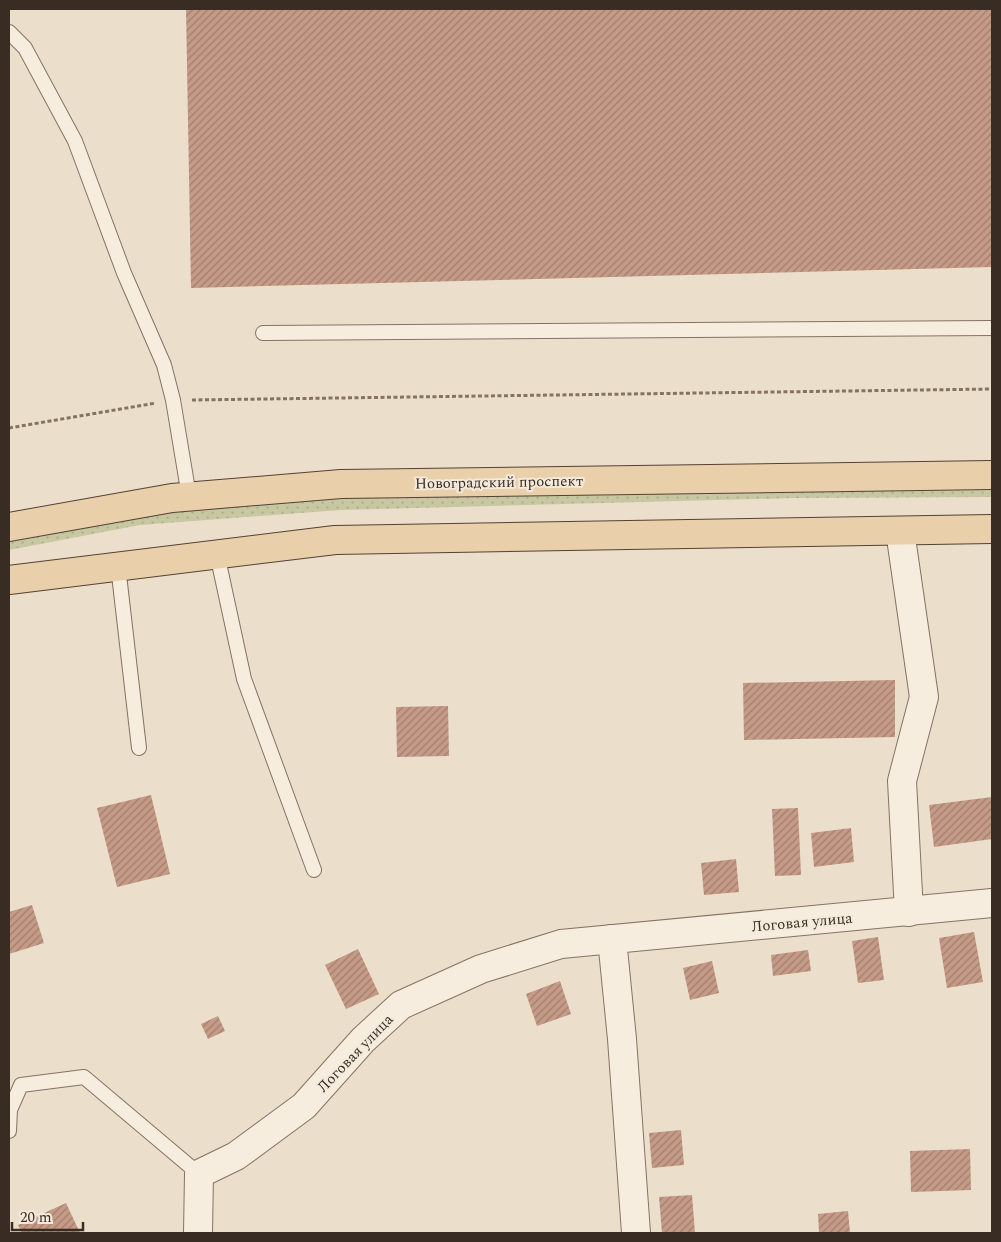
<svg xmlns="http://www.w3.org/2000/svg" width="1001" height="1242" viewBox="0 0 1001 1242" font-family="Spectral,serif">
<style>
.grass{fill:url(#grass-dots)}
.building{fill:url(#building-hatch)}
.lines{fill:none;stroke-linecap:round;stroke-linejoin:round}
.service-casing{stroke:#867262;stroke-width:16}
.minor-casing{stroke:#867262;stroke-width:30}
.primary-casing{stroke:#554135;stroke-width:30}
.path{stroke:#867262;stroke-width:3;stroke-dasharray:4 2.5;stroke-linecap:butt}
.service{stroke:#f6eddf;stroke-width:14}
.minor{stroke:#f6eddf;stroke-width:28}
.primary{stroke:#e9cfaa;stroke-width:28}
.labels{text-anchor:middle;stroke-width:4;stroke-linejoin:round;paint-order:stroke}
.street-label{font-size:15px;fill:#392c23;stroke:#f3eadb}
</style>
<defs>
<pattern id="grass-dots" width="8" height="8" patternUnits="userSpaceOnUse" patternTransform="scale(1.25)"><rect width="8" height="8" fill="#c7c8a1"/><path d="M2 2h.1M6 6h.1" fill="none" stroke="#acac8a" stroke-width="1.8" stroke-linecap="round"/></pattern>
<pattern id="building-hatch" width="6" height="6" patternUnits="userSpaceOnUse" patternTransform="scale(1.25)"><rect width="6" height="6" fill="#c59a87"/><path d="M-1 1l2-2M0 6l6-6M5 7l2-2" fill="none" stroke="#a17e6e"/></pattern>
</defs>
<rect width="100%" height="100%" fill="#ebdfcc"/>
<!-- grass -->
<path class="grass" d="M 992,478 L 992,497 L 796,498 L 341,510 L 140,525 L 9,550 L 9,533 L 308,491 Z"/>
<!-- building -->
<g class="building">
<path d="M 186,9 L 992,9 L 992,267 L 191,288 Z"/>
<path d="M 895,680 L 895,737 L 744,740 L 743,683 Z"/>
<path d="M 448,706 L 449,756 L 397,757 L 396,707 Z"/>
<path d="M 151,795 L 170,874 L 117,887 L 97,808 Z"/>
<path d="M 992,797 L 992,839 L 934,847 L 929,805 Z"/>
<path d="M 798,808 L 801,875 L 775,876 L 772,809 Z"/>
<path d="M 851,828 L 854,862 L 814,867 L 811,833 Z"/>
<path d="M 736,859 L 739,892 L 704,895 L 701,863 Z"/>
<path d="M 32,905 L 44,943 L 9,954 L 9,912 Z"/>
<path d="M 974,932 L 983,982 L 947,988 L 939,938 Z"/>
<path d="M 878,937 L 884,980 L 858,983 L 852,941 Z"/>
<path d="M 358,949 L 379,994 L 346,1009 L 325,965 Z"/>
<path d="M 808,950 L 811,971 L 773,976 L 771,955 Z"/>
<path d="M 712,961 L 719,993 L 690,1000 L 683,968 Z"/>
<path d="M 560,981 L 571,1014 L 537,1026 L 526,994 Z"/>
<path d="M 218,1016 L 225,1031 L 208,1039 L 201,1024 Z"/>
<path d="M 681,1130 L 684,1165 L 652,1168 L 649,1133 Z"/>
<path d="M 970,1149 L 971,1190 L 911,1192 L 910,1151 Z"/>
<path d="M 692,1195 L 695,1233 L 662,1233 L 659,1197 Z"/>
<path d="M 66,1203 L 80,1233 L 22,1233 L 18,1225 Z"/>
<path d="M 848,1211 L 850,1233 L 819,1233 L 818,1214 Z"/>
</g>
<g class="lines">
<!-- service casing -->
<g class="service-casing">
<g id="service">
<path d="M 9,32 L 25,48 L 75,141 L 124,273 L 164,365 L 173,400 L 189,496"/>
<path d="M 263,333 L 992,328"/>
<path d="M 217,554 L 244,679 L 314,870"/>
<path d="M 118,566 L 139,748"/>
<path d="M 9,1131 L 10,1110 L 21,1085 L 84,1077 L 199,1174"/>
</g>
</g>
<!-- minor casing -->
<g class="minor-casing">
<g id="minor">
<path d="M 900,531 L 924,697 L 902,781 L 909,912"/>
<path d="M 612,939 L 622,1039 L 636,1233"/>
<path d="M 198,1233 L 199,1174 L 236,1156 L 304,1106 L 363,1040 L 401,1005 L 481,969 L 561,944 L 992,903"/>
</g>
</g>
<!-- primary casing -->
<g class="primary-casing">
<g id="primary">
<path d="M 9,527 L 172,498 L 341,484 L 992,475"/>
<path d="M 9,580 L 335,540 L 992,529"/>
</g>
</g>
<!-- path -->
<g class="path">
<path d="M 192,400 L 992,389"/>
<path d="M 9,428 L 156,403"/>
</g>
<!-- service -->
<use href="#service" class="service"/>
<!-- minor -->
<use href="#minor" class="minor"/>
<!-- primary -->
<use href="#primary" class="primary"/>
</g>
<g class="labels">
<!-- street labels -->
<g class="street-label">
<text transform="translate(499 482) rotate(-1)" y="5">Новоградский проспект</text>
<text transform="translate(802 922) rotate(-5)" y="5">Логовая улица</text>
<text transform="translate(355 1053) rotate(-46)" y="5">Логовая улица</text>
</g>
</g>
<!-- border -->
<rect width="1001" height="1242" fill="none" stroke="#392c23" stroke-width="20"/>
<!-- scale -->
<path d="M12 1222v8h71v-8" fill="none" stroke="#392c23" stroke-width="2.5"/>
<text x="20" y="1222" font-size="15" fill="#392c23" stroke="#f3eadb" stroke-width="4" paint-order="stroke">20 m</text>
</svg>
